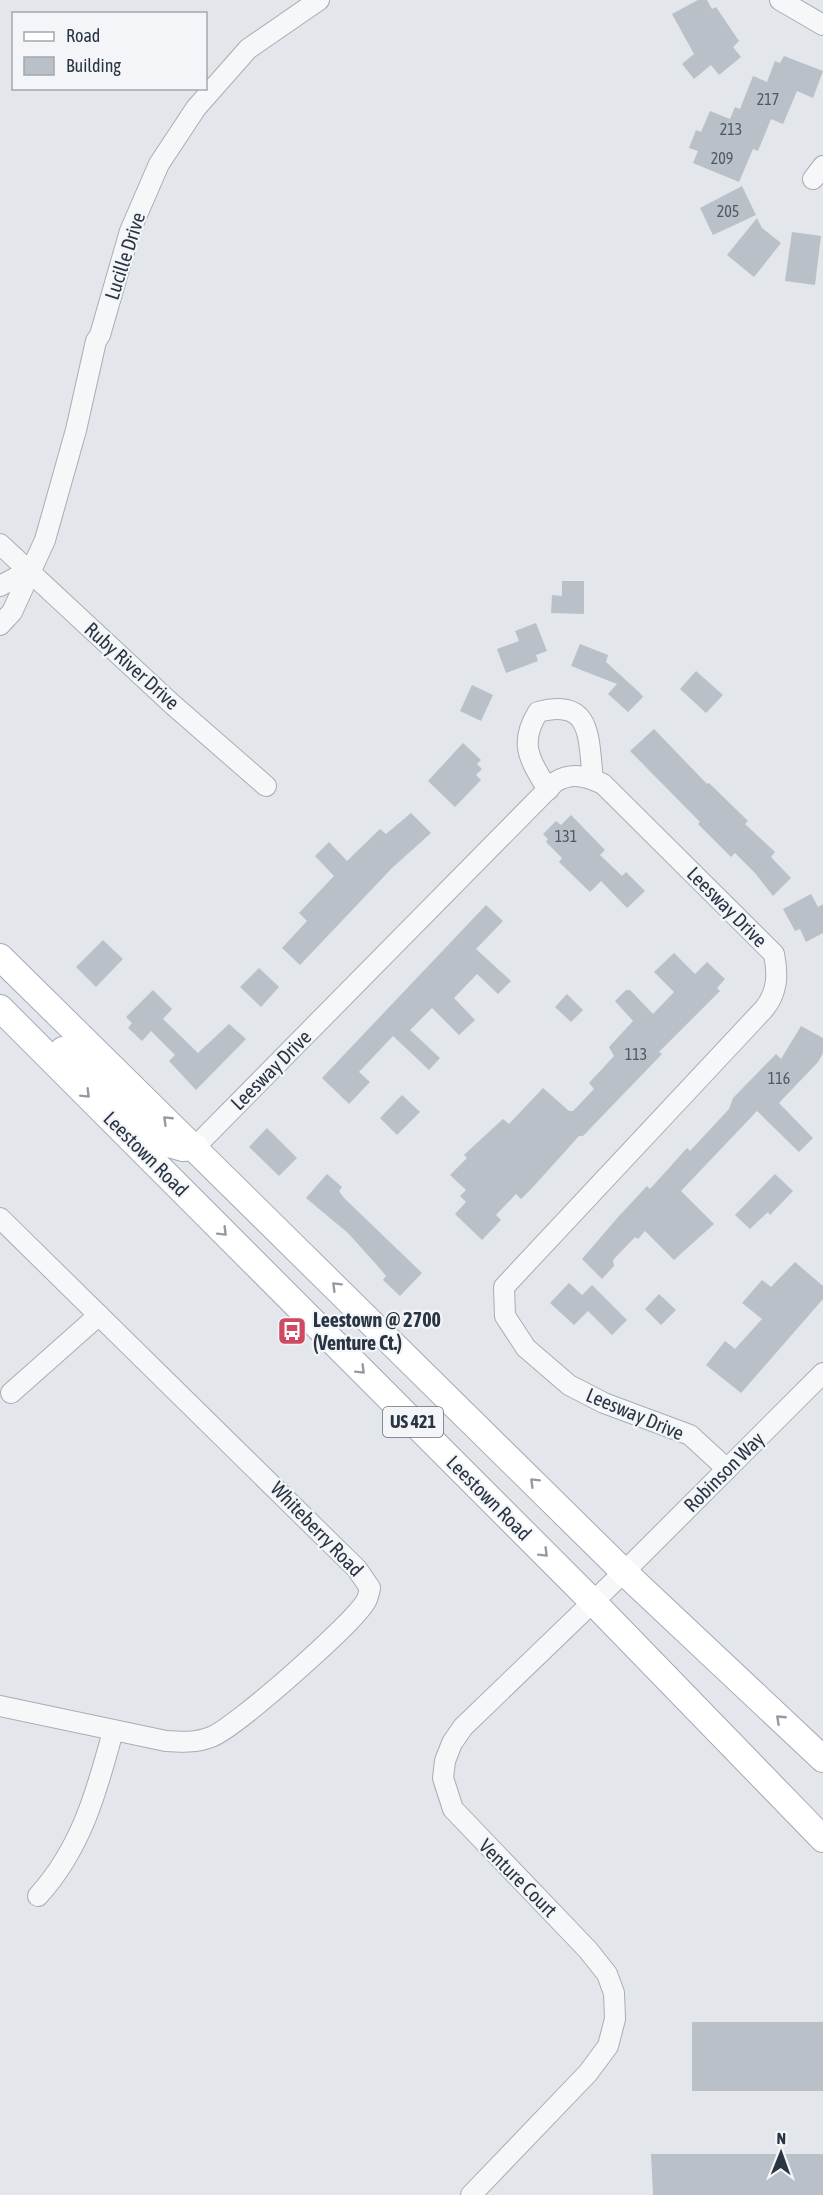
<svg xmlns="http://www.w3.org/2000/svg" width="823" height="2195" viewBox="0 0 823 2195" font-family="'Asap Condensed',sans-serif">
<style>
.building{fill:#bac0c8}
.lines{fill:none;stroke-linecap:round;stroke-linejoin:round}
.minor-casing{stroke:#a8adb5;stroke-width:22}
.major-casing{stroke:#a2abb7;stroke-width:28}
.minor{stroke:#f6f7f9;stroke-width:20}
.major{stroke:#fff;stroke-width:26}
.oneway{stroke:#949aa1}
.labels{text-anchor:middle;stroke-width:4.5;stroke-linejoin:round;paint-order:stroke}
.number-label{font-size:16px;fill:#4e5864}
.shield{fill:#f3f5f8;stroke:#666f79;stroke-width:1.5}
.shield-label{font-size:18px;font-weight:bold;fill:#2a3543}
.street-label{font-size:20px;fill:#2a3543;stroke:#f3f5f8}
.poi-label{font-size:20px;font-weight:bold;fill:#2a3543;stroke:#f3f5f8;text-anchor:start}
</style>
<rect width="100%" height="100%" fill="#e3e6eb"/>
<!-- building -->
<g class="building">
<path d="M 698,0 L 707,0 L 712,9 L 716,7 L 739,41 L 733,47 L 741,57 L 719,75 L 711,65 L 694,79 L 682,64 L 694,54 L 672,14 Z"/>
<path d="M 784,56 L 823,71 L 813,98 L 797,91 L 783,124 L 771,119 L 758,151 L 753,149 L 739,182 L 693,163 L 698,151 L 689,148 L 696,130 L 701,132 L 710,111 L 730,119 L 735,107 L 740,109 L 753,76 L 767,82 L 775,61 L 780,63 Z"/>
<path d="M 742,186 L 756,215 L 713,235 L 700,208 Z"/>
<path d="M 757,218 L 762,228 L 781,243 L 754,277 L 727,255 Z"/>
<path d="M 792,232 L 821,236 L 815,285 L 785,281 Z"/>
<path d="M 562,581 L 584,581 L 584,614 L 551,613 L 552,595 L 562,596 Z"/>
<path d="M 536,623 L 547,651 L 536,655 L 538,661 L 506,673 L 497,649 L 519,641 L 515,631 Z"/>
<path d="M 580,644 L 608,655 L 606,662 L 640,693 L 643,697 L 628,712 L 608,694 L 617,684 L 571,666 Z"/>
<path d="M 696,671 L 723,695 L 706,713 L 680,689 Z"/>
<path d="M 472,685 L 493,695 L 481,721 L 460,711 Z"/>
<path d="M 654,729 L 707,784 L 709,783 L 748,821 L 745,824 L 775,852 L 771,857 L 791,878 L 773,896 L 755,873 L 735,853 L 731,857 L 698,824 L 700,822 L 630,751 Z"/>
<path d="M 463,743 L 481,760 L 477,764 L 482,769 L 476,775 L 481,780 L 455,807 L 428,781 Z"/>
<path d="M 411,813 L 431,833 L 392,868 L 300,965 L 282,948 L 307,921 L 299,913 L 334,876 L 315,856 L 329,842 L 347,861 L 380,829 L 386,834 Z"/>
<path d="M 571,815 L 605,850 L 600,855 L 622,876 L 626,872 L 645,891 L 627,908 L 601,881 L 590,892 L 559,862 L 562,858 L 546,842 L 548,839 L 543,834 L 556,821 L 561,825 Z"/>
<path d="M 811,894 L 818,907 L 823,904 L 823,933 L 806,942 L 800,929 L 795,931 L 783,909 Z"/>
<path d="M 486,905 L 503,921 L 476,949 L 511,981 L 498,994 L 477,974 L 454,998 L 475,1020 L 459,1035 L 432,1008 L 410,1030 L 440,1058 L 429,1070 L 393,1036 L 359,1072 L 370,1082 L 349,1104 L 322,1078 Z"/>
<path d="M 103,940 L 123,959 L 96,987 L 76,967 Z"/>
<path d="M 674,953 L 695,974 L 707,962 L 725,979 L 717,988 L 720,991 L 659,1052 L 662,1054 L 583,1136 L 579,1136 L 533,1187 L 521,1199 L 516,1194 L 496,1215 L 501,1220 L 482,1240 L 455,1214 L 466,1202 L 460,1196 L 466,1190 L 450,1175 L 467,1158 L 464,1155 L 479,1141 L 503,1119 L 509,1124 L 543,1088 L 569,1111 L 573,1111 L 594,1089 L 589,1083 L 614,1056 L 609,1047 L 633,1021 L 615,1001 L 626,990 L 630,990 L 653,1014 L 674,992 L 654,972 Z"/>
<path d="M 259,968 L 279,987 L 261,1007 L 240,987 Z"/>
<path d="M 153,990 L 172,1009 L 163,1019 L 198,1053 L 229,1024 L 246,1039 L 196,1090 L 169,1061 L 175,1055 L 151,1031 L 142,1041 L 128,1028 L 132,1023 L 126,1017 Z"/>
<path d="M 567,994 L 583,1010 L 571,1022 L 555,1007 Z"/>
<path d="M 801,1026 L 823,1038 L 823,1053 L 818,1062 L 779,1103 L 813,1138 L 799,1152 L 757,1111 L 681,1191 L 714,1224 L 674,1260 L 645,1231 L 638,1239 L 635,1237 L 613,1260 L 614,1266 L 602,1279 L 582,1259 L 619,1216 L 647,1186 L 650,1189 L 687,1148 L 690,1151 L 729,1109 L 733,1098 L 776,1054 L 781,1059 Z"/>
<path d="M 402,1095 L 420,1112 L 397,1135 L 380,1118 Z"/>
<path d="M 267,1128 L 297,1158 L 279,1176 L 249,1147 Z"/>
<path d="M 327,1174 L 342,1187 L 339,1191 L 344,1198 L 422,1273 L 400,1296 L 383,1280 L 386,1276 L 376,1264 L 348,1233 L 306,1198 Z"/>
<path d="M 775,1174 L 793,1191 L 770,1215 L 768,1212 L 750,1229 L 735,1215 Z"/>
<path d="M 795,1262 L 823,1286 L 823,1299 L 741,1393 L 706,1365 L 725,1341 L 735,1349 L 762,1319 L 742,1303 L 762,1280 L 771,1287 Z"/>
<path d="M 569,1283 L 582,1295 L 592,1285 L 627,1320 L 612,1335 L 588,1311 L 574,1325 L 550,1303 Z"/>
<path d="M 659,1294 L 676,1310 L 661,1325 L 645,1309 Z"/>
<rect x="692" y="2022" width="131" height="69"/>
<path d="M 651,2154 L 823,2154 L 823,2195 L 653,2195 Z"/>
</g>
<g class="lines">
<!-- minor casing -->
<g class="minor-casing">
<g id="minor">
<path d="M 780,0 L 823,25"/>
<path d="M 813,179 L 823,166"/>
<path d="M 0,544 L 172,704 L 266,786"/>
<path d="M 0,586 L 28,571"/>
<path d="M 0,625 L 12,612 L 45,540 L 76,430 L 96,341 L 100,335 L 130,231 L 159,164 L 196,108 L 248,49 L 319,0"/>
<path d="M 548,790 C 530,760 518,744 538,712 C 593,697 588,739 593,779"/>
<path d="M 195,1147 L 555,782 C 572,772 586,776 603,784 L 774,954 C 778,974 778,992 764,1009 L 504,1287 L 505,1316 L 526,1348 L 569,1385 L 604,1403 L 690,1435 L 727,1469"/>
<path d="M 0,1218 L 357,1569 L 370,1588 C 369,1592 368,1598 366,1601 C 354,1623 234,1729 211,1737 C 196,1743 181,1742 166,1741 L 0,1706"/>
<path d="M 11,1393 L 99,1315"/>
<path d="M 38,1896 C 81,1849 97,1791 113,1731"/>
<path d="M 471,2195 L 588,2073 L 608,2046 L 615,2019 L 614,1993 L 607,1974 L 588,1950 L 453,1809 L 443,1778 L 445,1761 L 452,1743 L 463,1727 L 624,1572 L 823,1373"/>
</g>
</g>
<!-- major casing -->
<g class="major-casing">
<g id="major">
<path d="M 0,957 L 624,1572 L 823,1759"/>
<path d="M 0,1008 L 593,1602 L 823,1839"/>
<path d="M 63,1050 L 162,1142 L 183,1148 L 195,1147"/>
</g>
</g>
<!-- minor -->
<use href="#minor" class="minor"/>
<!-- major -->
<use href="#major" class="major"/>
</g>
<!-- one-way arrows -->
<defs><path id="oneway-chevron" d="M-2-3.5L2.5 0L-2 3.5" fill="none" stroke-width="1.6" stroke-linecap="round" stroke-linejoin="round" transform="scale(1.5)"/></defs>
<g class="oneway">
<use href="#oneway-chevron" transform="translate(86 1094) rotate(45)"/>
<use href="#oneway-chevron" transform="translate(167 1120) rotate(-136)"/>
<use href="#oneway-chevron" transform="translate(223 1232) rotate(45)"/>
<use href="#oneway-chevron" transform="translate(336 1286) rotate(-135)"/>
<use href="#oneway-chevron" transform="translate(361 1370) rotate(45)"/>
<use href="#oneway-chevron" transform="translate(534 1482) rotate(-135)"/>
<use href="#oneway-chevron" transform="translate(544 1553) rotate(45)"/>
<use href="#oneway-chevron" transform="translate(780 1719) rotate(-137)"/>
</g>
<!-- icons -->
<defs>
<g id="bus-square" transform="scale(1.5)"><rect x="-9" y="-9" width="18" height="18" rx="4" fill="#cf4963" stroke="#f3f5f8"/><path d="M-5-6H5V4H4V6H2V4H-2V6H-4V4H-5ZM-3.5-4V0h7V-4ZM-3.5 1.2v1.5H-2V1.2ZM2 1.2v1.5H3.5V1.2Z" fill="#fff"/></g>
</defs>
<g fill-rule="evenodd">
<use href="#bus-square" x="292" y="1331"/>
</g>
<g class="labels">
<!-- number labels -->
<g class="number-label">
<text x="768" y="105">217</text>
<text x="731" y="135">213</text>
<text x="722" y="164">209</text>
<text x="728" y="217">205</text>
<text x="566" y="842">131</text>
<text x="636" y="1060">113</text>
<text x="779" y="1084">116</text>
</g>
<!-- shield labels -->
<rect class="shield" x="383" y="1407" width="60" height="30" rx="4.5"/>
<g class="shield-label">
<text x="413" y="1428">US 421</text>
</g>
<!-- street labels -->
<g class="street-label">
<text transform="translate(125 256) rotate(-72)" y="7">Lucille Drive</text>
<text transform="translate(132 666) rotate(42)" y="7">Ruby River Drive</text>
<text transform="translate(727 907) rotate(45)" y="7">Leesway Drive</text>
<text transform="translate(271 1070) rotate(-45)" y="7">Leesway Drive</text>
<text transform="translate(146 1154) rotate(45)" y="7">Leestown Road</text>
<text transform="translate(635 1414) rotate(23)" y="7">Leesway Drive</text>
<text transform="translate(724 1472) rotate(-45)" y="7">Robinson Way</text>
<text transform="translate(489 1498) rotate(45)" y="7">Leestown Road</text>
<text transform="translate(317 1529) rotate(46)" y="7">Whiteberry Road</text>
<text transform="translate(518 1878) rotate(45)" y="7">Venture Court</text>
</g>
<!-- poi labels -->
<g class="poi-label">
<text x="313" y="1327">Leestown @ 2700<tspan x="313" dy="23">(Venture Ct.)</tspan></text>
</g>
</g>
<!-- legend -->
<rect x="12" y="12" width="195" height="78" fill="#f3f5f8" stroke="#a3a8b0" stroke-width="1.5"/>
<rect x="24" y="32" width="30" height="9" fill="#ffffff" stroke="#a3a8b0" stroke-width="1.5"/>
<text x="66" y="42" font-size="18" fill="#2a3543">Road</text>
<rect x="24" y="57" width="30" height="18" fill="#bac0c8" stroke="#a3a8b0" stroke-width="1.5"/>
<text x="66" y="72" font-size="18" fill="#2a3543">Building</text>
<!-- north arrow -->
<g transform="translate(781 2153) rotate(1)" stroke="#f3f5f8" stroke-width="4.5" paint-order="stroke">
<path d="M0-4.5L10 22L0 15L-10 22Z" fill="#2a3543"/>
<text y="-9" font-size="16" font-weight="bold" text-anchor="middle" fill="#2a3543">N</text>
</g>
</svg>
